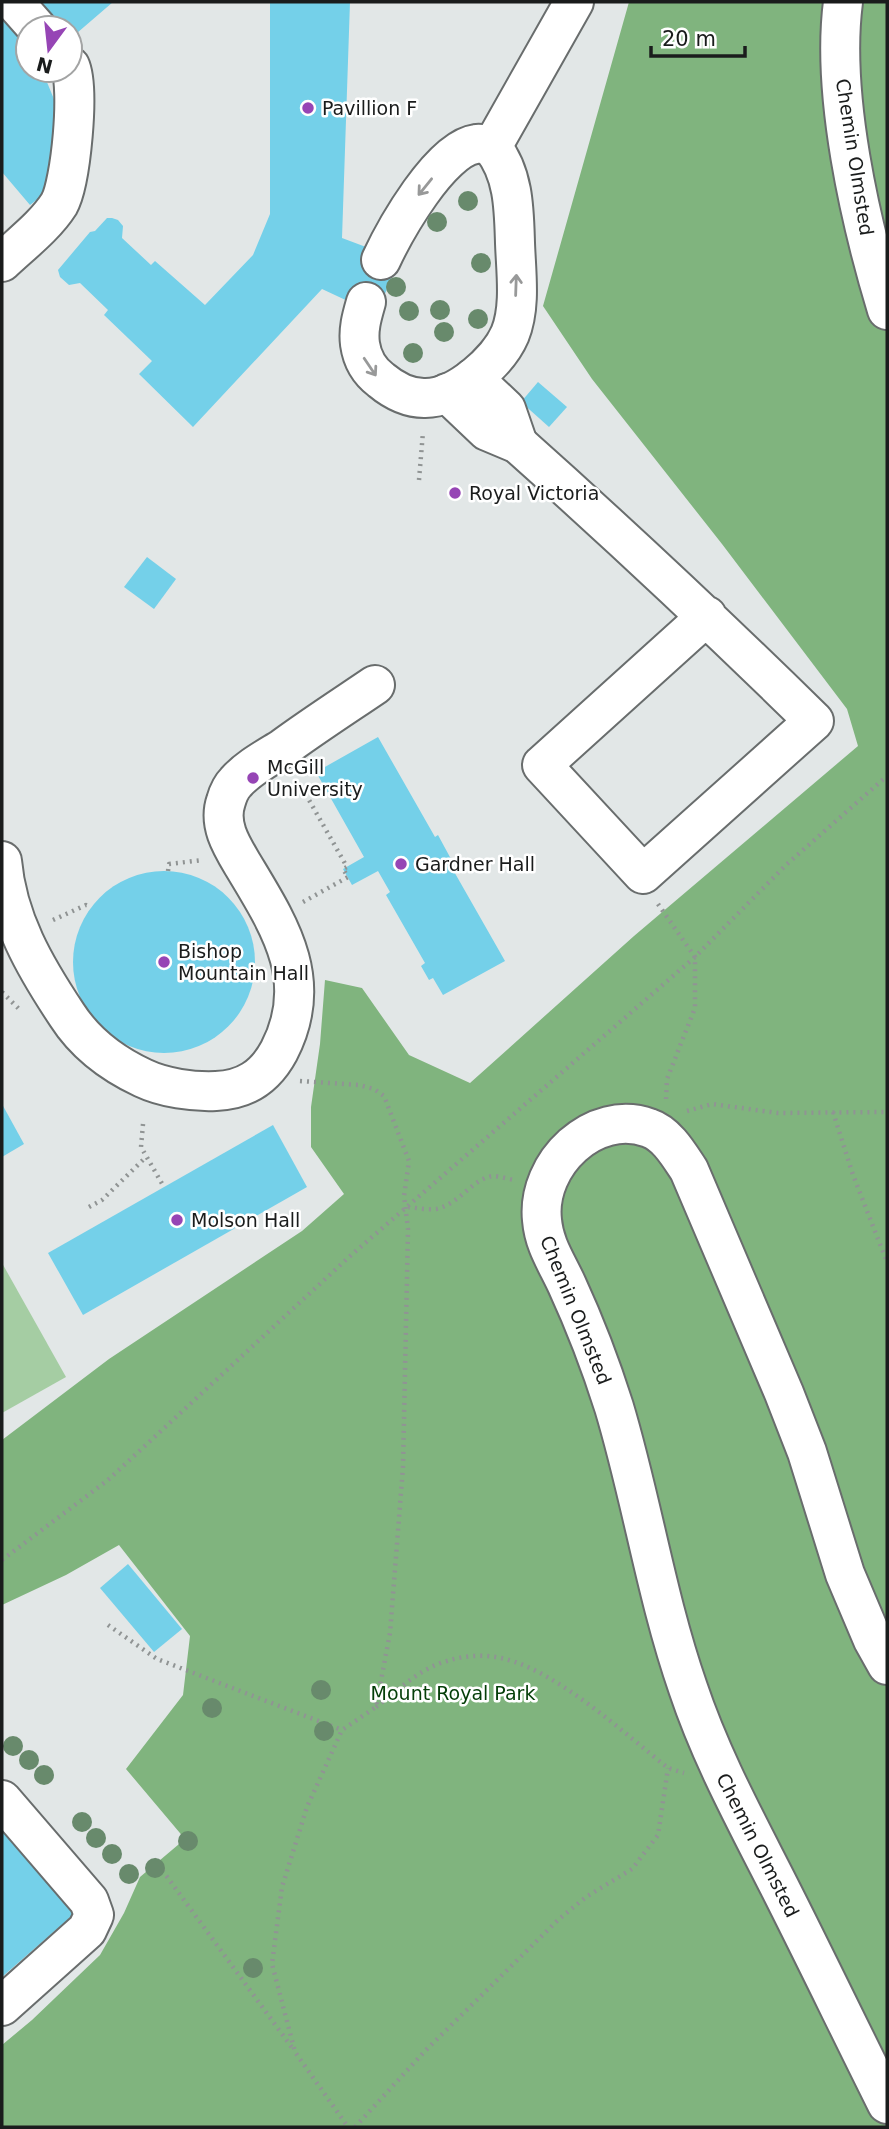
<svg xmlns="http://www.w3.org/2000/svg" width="889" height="2129" viewBox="0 0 889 2129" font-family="'DejaVu Sans',sans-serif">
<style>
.green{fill:#a5cda3}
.forest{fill:#80b47e}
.building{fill:#74d0e9}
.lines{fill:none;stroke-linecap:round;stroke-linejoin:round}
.minor-casing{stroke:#696d6d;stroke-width:42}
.path{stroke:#909494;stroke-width:4.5;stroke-dasharray:2 5;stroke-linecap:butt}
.minor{stroke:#fff;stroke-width:38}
.tree{fill:#688a6c}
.oneway{stroke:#989999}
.poi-dot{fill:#9645b5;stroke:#fff;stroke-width:2.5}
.labels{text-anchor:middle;stroke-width:5;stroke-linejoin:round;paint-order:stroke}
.poi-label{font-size:19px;fill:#1a1c1c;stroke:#fff;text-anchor:start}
.street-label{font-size:19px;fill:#1a1c1c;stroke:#fff}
.park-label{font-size:19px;fill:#043e08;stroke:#fff}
</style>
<rect width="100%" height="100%" fill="#e2e7e7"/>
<!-- green -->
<path class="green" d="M 2,1263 L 66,1377 L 2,1413 Z"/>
<!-- forest -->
<path class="forest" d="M 629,2 L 887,2 L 887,2127 L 2,2127 L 2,2045 L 32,2020 L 100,1955 L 124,1913 L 140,1877 L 185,1839 L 126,1769 L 183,1695 L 190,1636 L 119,1545 L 66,1575 L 2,1605 L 2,1440 L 109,1359 L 302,1231 L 344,1194 L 311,1147 L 311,1107 L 320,1044 L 325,980 L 362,988 L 409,1055 L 470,1083 L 634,936 L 858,746 L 847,709 L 722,544 L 592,379 L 543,306 Z"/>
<!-- building -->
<g class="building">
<path d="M 31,2 L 113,2 L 70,39 L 70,28 L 54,28 Z"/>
<path d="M 270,2 L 350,2 L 342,238 L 374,250 L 396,265 L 380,307 L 352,303 L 322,289 L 193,427 L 139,374 L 152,361 L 104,315 L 108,310 L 80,283 L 69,285 L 60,277 L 58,270 L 90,232 L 95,231 L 107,218 L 112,218 L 118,220 L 123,226 L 122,238 L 151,265 L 155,261 L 205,305 L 253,255 L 270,214 Z"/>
<path d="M 2,11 L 28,42 L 28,70 L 42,70 L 58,109 L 51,189 L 30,205 L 2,172 Z"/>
<path d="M 538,382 L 567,407 L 549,427 L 521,402 Z"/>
<path d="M 147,557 L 176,579 L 154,609 L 124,587 Z"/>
<path d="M 378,737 L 435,837 L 438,835 L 451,859 L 448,861 L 505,961 L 443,995 L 433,978 L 429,980 L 421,966 L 425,963 L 386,895 L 390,892 L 378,871 L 352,885 L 343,869 L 364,857 L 316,772 Z"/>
<circle cx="164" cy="962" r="91"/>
<path d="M 2,1104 L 24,1144 L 2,1157 Z"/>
<path d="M 273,1125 L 307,1187 L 83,1315 L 48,1253 Z"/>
<path d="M 128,1564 L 182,1629 L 154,1652 L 100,1588 Z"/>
<path d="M 2,1831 L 74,1914 L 2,1977 Z"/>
</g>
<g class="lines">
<!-- minor casing -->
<g class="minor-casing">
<g id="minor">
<path d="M 14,2 L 37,28"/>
<path d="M 843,2 C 831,94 860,221 887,310"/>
<path d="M 492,147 L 574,2"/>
<path d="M 2,262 C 21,244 45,226 59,204 C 71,183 80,87 70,66"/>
<path d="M 366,302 C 362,316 358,329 360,344 C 362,358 369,371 381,380 C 393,390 408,398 424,398 C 456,399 498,362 510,334 C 521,307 516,272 515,243 C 514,210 514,174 492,147 C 487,145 482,143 476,144 C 440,149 395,230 381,260"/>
<path d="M 473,378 L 506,409 L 518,444"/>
<path d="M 447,393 L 487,431 L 518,444 C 619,534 717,626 814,721 L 643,874 L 542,765 L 707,616"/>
<path d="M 2,861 C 7,919 35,967 67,1015 C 85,1043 113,1064 143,1078 C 164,1088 193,1092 216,1091 C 245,1090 265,1077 279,1051 C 316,980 279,925 243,865 C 231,845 218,824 226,801 C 228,794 231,787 236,782 C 248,768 267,758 283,748 C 313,726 344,706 375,685"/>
<path d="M 887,1665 L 873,1640 L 845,1574 L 807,1452 L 784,1393 L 689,1170 C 679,1155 667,1134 649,1128 C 594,1108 536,1164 542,1220 C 544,1245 557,1263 567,1285 C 585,1324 601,1366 614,1407 C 642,1500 656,1596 688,1688 C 711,1757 746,1821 779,1886 C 816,1959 851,2032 887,2104"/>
<path d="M 2,1800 L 89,1901 L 94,1915 L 87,1930 L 2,2006"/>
</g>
</g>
<!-- path -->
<g class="path">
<path d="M 419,480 L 423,432"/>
<path d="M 168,871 L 169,864 L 203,860"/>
<path d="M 303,902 L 348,877 L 343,869 L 347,867 L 309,800"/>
<path d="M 658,904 L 695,957 L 695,1008 L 667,1079 L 666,1099"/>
<path d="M 53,920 L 86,905 L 91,907"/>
<path d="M 2,992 L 19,1009"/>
<path d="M 300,1081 L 359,1085 L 374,1089 L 384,1096 L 409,1161 L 404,1196 L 408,1229 L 403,1467 L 390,1633 L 376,1707 L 342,1730 L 307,1807 L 282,1887 L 272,1964 L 295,2052 L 348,2127"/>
<path d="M 687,1111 L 712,1104 L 778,1113 L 887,1112"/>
<path d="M 833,1112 L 853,1175 L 887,1262"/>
<path d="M 143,1124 L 141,1147 L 164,1187"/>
<path d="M 89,1207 L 102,1200 L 146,1157"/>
<path d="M 408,1207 C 417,1208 427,1210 436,1209 C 460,1204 473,1178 493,1176 C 499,1176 508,1179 515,1180"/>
<path d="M 2,1560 L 108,1480 L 349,1257 L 695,957 L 786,865 L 887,776"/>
<path d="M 108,1625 L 157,1659 L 342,1730"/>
<path d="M 376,1707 C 397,1691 420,1668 447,1661 C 465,1655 486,1654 505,1659 C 558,1672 624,1733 668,1768 L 684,1773"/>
<path d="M 154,1859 L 293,2049"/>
<path d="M 355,2127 L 425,2051 L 558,1920 L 586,1897 L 632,1869 L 658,1835 L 668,1768"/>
</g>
<!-- minor -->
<use href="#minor" class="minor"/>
</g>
<!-- trees -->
<g class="tree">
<circle cx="468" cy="201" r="10"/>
<circle cx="437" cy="222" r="10"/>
<circle cx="481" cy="263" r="10"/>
<circle cx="396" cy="287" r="10"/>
<circle cx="440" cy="310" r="10"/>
<circle cx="409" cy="311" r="10"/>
<circle cx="478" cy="319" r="10"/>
<circle cx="444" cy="332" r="10"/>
<circle cx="413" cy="353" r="10"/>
<circle cx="321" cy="1690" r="10"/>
<circle cx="212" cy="1708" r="10"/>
<circle cx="324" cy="1731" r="10"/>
<circle cx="13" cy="1746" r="10"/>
<circle cx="29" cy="1760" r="10"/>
<circle cx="44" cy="1775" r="10"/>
<circle cx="82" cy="1822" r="10"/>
<circle cx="96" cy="1838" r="10"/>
<circle cx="188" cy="1841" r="10"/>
<circle cx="112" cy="1854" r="10"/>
<circle cx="155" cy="1868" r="10"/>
<circle cx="129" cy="1874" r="10"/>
<circle cx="253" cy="1968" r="10"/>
</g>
<!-- one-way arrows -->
<defs><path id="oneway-shaft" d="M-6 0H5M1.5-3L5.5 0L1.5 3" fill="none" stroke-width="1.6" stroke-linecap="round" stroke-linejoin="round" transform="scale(1.75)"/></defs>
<g class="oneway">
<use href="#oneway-shaft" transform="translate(425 187) rotate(129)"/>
<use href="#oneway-shaft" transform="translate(516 285) rotate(-88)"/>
<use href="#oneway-shaft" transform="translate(370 367) rotate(56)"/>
</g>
<!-- markers -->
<g class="poi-dot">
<circle cx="308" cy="108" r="7"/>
<circle cx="455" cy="493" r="7"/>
<circle cx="253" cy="778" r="7"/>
<circle cx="401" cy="864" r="7"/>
<circle cx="164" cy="962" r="7"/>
<circle cx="177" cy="1220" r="7"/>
</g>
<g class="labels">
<!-- poi labels -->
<g class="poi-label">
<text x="322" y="115">Pavillion F</text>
<text x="469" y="500">Royal Victoria</text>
<text x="267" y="774">McGill<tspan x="267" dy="22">University</tspan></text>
<text x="415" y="871">Gardner Hall</text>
<text x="178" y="958">Bishop<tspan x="178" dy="22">Mountain Hall</tspan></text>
<text x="191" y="1227">Molson Hall</text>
</g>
<!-- street labels -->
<g class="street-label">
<text transform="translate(855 157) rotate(81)" y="7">Chemin Olmsted</text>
<text transform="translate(576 1310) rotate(68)" y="7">Chemin Olmsted</text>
<text transform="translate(758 1845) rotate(63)" y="7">Chemin Olmsted</text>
</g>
<!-- park labels -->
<g class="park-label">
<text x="453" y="1700">Mount Royal Park</text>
</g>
</g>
<!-- border -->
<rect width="889" height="2129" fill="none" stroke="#1a1c1c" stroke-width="7"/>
<!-- north arrow -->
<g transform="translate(49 49) rotate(195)"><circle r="33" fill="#ffffff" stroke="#a3a4a4" stroke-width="2"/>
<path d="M0-5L12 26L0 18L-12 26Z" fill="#9645b5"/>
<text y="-10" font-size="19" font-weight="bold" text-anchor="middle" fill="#1a1c1c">N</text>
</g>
<!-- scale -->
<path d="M651 46v10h94v-10" fill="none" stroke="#1a1c1c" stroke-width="3.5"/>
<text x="662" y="46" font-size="21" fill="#1a1c1c" stroke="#ffffff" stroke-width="5" paint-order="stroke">20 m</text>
</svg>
